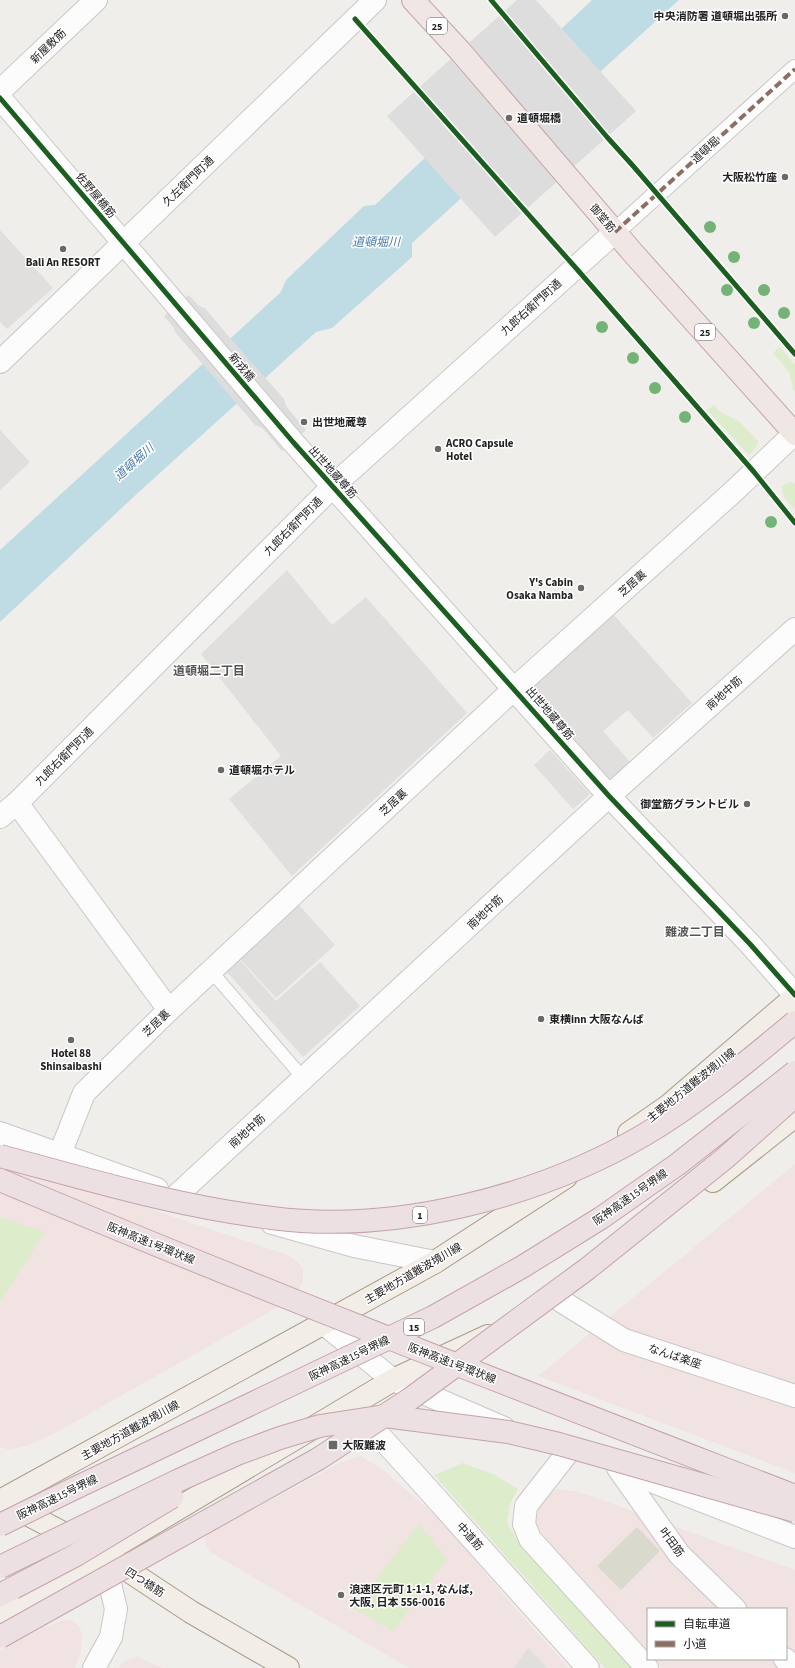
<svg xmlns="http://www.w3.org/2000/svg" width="795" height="1668" viewBox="0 0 795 1668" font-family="'Source Sans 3','Noto Sans JP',sans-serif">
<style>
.commercial{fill:#f1e3e1}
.construction{fill:#d9d9cd}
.grass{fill:#ddeccb}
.parking{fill:#e0dfde}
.water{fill:#bfdbe3}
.pier{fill:#dedddd}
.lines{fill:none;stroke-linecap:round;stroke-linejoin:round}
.service-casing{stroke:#c9c8c7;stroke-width:14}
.pedestrian-casing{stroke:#c9c8c7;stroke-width:20}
.minor-casing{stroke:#c9c8c7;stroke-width:24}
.tertiary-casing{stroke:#c9c8c7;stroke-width:24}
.primary-casing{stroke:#a79c86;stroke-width:24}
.trunk-casing{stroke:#c5a2ac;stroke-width:24}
.motorway-casing{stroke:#c5a2ac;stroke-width:24}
.service{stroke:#fdfcfc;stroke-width:12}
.pedestrian{stroke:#fdfcfc;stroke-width:18}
.minor{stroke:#fdfcfc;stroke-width:22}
.tertiary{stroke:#fdfcfc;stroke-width:22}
.primary{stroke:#f3ede7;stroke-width:22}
.trunk{stroke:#f0e6e4;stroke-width:22}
.motorway{stroke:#ece0e2;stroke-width:22}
.motorway-bridge-casing{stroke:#c5a2ac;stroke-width:24;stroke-linecap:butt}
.motorway-bridge{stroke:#ece0e2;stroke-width:22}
.quiet{stroke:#8d6e63;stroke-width:4;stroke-dasharray:8 4;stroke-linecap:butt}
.cycleway-casing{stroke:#fff;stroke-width:8}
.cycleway{stroke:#1b5e20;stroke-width:5}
.tree{fill:#73b476}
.poi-dot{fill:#6a6968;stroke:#fff;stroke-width:1.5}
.labels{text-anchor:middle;stroke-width:3;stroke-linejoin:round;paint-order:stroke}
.shield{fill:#fff;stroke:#646464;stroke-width:1}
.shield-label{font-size:10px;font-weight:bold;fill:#222}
.poi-label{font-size:11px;font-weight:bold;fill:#222;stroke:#fff;text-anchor:start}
.street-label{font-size:11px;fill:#222;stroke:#fff}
.water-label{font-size:12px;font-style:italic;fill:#4a7aab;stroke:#fff}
.neighbourhood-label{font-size:12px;font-weight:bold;fill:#555;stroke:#fff}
</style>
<rect width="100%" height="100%" fill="#f0eeeb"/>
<!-- commercial -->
<g class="commercial">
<path d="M 0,1159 L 288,1255 L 297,1261 L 303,1269 L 303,1280 L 298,1291 L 287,1302 L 57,1432 L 29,1445 L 10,1450 L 0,1447 Z"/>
<path d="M 795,1164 L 795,1473 L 538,1376 Z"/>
<path d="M 361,1456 L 382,1469 L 439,1518 L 509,1601 L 569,1668 L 409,1668 L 210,1552 L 206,1546 L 205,1538 L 211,1532 L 340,1463 Z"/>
<path d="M 557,1489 L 573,1491 L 588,1495 L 795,1570 L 795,1668 L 662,1668 L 654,1659 L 786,1659 L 786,1609 L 648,1609 L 648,1653 L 543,1536 L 536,1524 L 535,1511 L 543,1498 Z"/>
<path d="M 63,1620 L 72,1620 L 80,1627 L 82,1637 L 81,1652 L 75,1668 L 0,1668 L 0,1650 L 42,1628 Z"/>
<path d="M 138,1657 L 158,1666 L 162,1668 L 118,1668 L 124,1661 Z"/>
</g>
<!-- construction -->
<path class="construction" d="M 637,1527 L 660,1551 L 621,1590 L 597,1566 Z"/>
<!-- grass -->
<g class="grass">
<path d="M 780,347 L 795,365 L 795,391 L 793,389 L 789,372 L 773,353 Z"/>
<path d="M 714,405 L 720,412 L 739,421 L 758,441 L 756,448 L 749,455 L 707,410 Z"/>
<path d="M 792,482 L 795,484 L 795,510 C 789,503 781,497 782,487 L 787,483 Z"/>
<path d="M 0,1217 L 45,1232 L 0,1302 Z"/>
<path d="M 463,1463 L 493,1474 L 518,1489 L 510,1504 L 507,1522 L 517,1540 L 632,1668 L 605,1668 L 434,1475 Z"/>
<path d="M 419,1524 L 447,1559 L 393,1631 L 353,1608 Z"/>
</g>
<!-- parking -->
<g class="parking">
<path d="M 0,230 L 53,288 L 7,329 L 0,322 Z"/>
<path d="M 0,430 L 30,462 L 0,490 Z"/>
<path d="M 287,570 L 332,625 L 366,597 L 467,713 L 292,876 L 229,799 L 281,756 L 201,654 Z"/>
<path d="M 614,615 L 692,703 L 653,738 L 628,710 L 603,731 L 630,762 L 610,780 L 530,690 Z"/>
<path d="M 550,750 L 590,794 L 573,809 L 534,765 Z"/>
<path d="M 299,905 L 335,945 L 276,998 L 240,959 Z"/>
<path d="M 239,959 L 276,1001 L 320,962 L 360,1006 L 303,1057 L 226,971 Z"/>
<path d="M 528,1648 L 547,1668 L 514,1668 Z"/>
</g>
<!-- water -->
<path class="water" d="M 592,0 L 679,0 L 412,243 L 412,257 L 332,328 L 316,332 L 141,490 L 0,622 L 0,550 L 281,292 L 286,280 L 364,206 L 375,205 Z"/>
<!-- pier -->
<g class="pier">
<path d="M 517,0 L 536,0 L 636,111 L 495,237 L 387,116 Z"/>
<path d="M 189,295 L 199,306 L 205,308 L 225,332 L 284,399 L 286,406 L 306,430 L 282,451 L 262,428 L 255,425 L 175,332 L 174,328 L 164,316 Z"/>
</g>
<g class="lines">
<!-- service casing -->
<g class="service-casing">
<path id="service" d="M 211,971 L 304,1079"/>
</g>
<!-- pedestrian casing -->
<g class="pedestrian-casing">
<path id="pedestrian" d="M 615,232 L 795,69"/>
</g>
<!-- minor casing -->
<g class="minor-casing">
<g id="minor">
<path d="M 0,91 L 96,0"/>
<path d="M 0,98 L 293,442 L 609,796 L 750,944 L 795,995"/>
<path d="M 0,362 L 375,0"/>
<path d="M 17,803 L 169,1010"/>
<path d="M 0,817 L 17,803 L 333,486 L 615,232"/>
<path d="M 0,1133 L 157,1189"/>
<path d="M 60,1154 L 84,1093 L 169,1010 L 514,689 L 734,491 L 795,433"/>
<path d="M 176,1196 L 609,796 L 795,629"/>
<path d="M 272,1223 L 354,1246 L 435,1262"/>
<path d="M 561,1301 L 624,1340 L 795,1396"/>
<path d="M 357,1411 L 416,1476 L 588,1668"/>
<path d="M 569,1451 L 526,1506 L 524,1524 L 530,1539 L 647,1668"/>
<path d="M 618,1468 L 679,1554 L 735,1609"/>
<path d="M 785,1659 L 795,1668"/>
<path d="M 94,1668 L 111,1637 L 116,1609 L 104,1559"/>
</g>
</g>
<!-- tertiary casing -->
<g class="tertiary-casing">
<g id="tertiary">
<path d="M 323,1323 L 393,1380 L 504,1428"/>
<path d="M 628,1472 L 795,1537"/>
</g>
</g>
<!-- primary casing -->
<g class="primary-casing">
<g id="primary">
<path d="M 629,1133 L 668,1106 L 795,997"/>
<path d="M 713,1181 L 795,1116"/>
<path d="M 0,1501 L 435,1262 L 566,1177"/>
<path d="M 10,1505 L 80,1542"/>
<path d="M 109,1558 L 191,1612 L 288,1668"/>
<path d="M 0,1612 L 102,1554 L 393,1380 L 488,1336"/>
</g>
</g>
<!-- trunk casing -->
<g class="trunk-casing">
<path id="trunk" d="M 413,0 L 460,51 L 633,253 L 795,434"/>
</g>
<!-- motorway casing -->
<g class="motorway-casing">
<path id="motorway" d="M 0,1595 L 13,1588"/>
</g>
<!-- service -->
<use href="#service" class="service"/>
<!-- pedestrian -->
<use href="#pedestrian" class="pedestrian"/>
<!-- minor -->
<use href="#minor" class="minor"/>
<!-- tertiary -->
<use href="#tertiary" class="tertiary"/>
<!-- primary -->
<use href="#primary" class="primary"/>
<!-- trunk -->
<use href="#trunk" class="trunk"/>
<!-- motorway -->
<use href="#motorway" class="motorway"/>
<!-- motorway-bridge casing -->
<g class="motorway-bridge-casing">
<g id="motorway-bridge">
<path d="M 0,1156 C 90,1180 179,1207 272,1218 C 394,1234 538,1197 644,1135 C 698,1103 747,1062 795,1022"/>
<path d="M 0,1180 C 263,1291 529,1393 795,1496"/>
<path d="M 0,1525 L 69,1491 L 433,1317 L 522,1267 L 601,1218 L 678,1164 L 795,1072"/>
<path d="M 0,1567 L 177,1481 L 237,1454 L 280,1438 L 320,1426 L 385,1416 L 508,1432 L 559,1444 L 795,1511"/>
<path d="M 13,1588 L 76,1555 L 172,1497"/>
<path d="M 0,1637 L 318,1459 L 410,1399 L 587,1269 L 724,1159 L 795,1096"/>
</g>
</g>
<!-- motorway-bridge -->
<use href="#motorway-bridge" class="motorway-bridge"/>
<!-- quiet -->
<path class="quiet" d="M 615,232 L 795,69"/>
<!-- cycleway casing -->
<g class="cycleway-casing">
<g id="cycleway">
<path d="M 491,0 L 607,137 L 634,167 L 795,354"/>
<path d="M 355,19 L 575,267 L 754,472 L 795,523"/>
<path d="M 0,98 L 293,442 L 609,796 L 750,944 L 795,995"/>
</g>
</g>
<!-- cycleway -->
<use href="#cycleway" class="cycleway"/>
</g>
<!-- trees -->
<g class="tree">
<circle cx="710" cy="227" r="6"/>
<circle cx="734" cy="257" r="6"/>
<circle cx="727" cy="290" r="6"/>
<circle cx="764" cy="290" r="6"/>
<circle cx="784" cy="313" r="6"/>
<circle cx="754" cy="323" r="6"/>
<circle cx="602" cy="327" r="6"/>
<circle cx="633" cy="358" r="6"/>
<circle cx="655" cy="388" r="6"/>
<circle cx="685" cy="417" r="6"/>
<circle cx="771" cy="522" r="6"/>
</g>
<!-- markers -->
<g class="poi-dot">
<circle cx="785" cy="16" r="4"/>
<circle cx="509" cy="118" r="4"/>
<circle cx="785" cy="177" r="4"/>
<circle cx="63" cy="249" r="4"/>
<circle cx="304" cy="422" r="4"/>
<circle cx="438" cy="449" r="4"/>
<circle cx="581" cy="588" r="4"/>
<circle cx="221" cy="770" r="4"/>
<circle cx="747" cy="804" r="4"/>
<circle cx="541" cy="1019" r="4"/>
<circle cx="71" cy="1040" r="4"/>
<rect x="328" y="1440" width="10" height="10" rx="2"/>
<circle cx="341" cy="1595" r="4"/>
</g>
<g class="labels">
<!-- shield labels -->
<g class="shield">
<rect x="427" y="18" width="20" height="16" rx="3"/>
<rect x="695" y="324" width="20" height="16" rx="3"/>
<rect x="413" y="1207" width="14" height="16" rx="3"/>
<rect x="404" y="1319" width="20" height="16" rx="3"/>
</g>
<g class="shield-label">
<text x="437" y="30">25</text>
<text x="705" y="336">25</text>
<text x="420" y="1219">1</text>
<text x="414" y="1331">15</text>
</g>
<!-- poi labels -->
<g class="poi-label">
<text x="777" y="20" text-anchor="end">中央消防署 道頓堀出張所</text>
<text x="517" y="122">道頓堀橋</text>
<text x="777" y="181" text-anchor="end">大阪松竹座</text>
<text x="63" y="266" text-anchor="middle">Bali An RESORT</text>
<text x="312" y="426">出世地蔵尊</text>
<text x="446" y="447">ACRO Capsule<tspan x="446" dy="13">Hotel</tspan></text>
<text x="573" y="586" text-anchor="end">Y's Cabin<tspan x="573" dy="13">Osaka Namba</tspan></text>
<text x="229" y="774">道頓堀ホテル</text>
<text x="739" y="808" text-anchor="end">御堂筋グラントビル</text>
<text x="549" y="1023">東横inn 大阪なんば</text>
<text x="71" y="1057" text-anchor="middle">Hotel 88<tspan x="71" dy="13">Shinsaibashi</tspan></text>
<text x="342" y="1449">大阪難波</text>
<text x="349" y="1593">浪速区元町 1-1-1, なんば,<tspan x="349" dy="13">大阪, 日本 556-0016</tspan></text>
</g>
<!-- street labels -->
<g class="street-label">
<text transform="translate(48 46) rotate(-44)" y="4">新屋敷筋</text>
<text transform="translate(705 150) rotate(-42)" y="4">道頓堀</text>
<text transform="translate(188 181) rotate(-44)" y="4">久左衛門町通</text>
<text transform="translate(96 195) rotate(50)" y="4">佐野屋橋筋</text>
<text transform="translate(603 218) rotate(50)" y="4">御堂筋</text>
<text transform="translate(531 307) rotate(-42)" y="4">九郎右衛門町通</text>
<text transform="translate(242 367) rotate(50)" y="4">新戎橋</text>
<text transform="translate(333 472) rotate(48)" y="4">出世地蔵尊筋</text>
<text transform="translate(293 526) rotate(-45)" y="4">九郎右衛門町通</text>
<text transform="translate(632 583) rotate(-42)" y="4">芝居裏</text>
<text transform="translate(724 693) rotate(-42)" y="4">南地中筋</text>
<text transform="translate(550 713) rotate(49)" y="4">出世地蔵尊筋</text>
<text transform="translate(64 756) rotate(-45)" y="4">九郎右衛門町通</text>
<text transform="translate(393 802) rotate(-43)" y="4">芝居裏</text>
<text transform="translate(485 912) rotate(-43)" y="4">南地中筋</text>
<text transform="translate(156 1023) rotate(-44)" y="4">芝居裏</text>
<text transform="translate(691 1085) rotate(-39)" y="4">主要地方道難波境川線</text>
<text transform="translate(247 1131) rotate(-42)" y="4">南地中筋</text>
<text transform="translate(630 1197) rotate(-35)" y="4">阪神高速15号堺線</text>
<text transform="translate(151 1243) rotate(22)" y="4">阪神高速1号環状線</text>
<text transform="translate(413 1273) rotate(-30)" y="4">主要地方道難波境川線</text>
<text transform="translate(675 1356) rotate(18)" y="4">なんば楽座</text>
<text transform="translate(349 1358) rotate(-26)" y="4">阪神高速15号堺線</text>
<text transform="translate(452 1363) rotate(21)" y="4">阪神高速1号環状線</text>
<text transform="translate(130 1430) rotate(-29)" y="4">主要地方道難波境川線</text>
<text transform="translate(57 1497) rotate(-26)" y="4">阪神高速15号堺線</text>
<text transform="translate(470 1536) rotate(48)" y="4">中道筋</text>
<text transform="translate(672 1542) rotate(53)" y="4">叶田筋</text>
<text transform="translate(145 1582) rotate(33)" y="4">四つ橋筋</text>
</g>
<!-- water labels -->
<g class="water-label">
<text x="376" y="246">道頓堀川</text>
<text transform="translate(134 462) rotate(-42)" y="4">道頓堀川</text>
</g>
<!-- neighbourhood labels -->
<g class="neighbourhood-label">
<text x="209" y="675">道頓堀二丁目</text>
<text x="695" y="936">難波二丁目</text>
</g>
</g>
<!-- legend -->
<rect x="647" y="1608" width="140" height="52" fill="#ffffff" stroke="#a7a7a7"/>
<rect x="655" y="1621" width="20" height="6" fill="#1b5e20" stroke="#a7a7a7"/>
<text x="683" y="1628" font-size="12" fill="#222222">自転車道</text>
<rect x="655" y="1641" width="20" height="6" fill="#8d6e63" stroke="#a7a7a7"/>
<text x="683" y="1648" font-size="12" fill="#222222">小道</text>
</svg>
